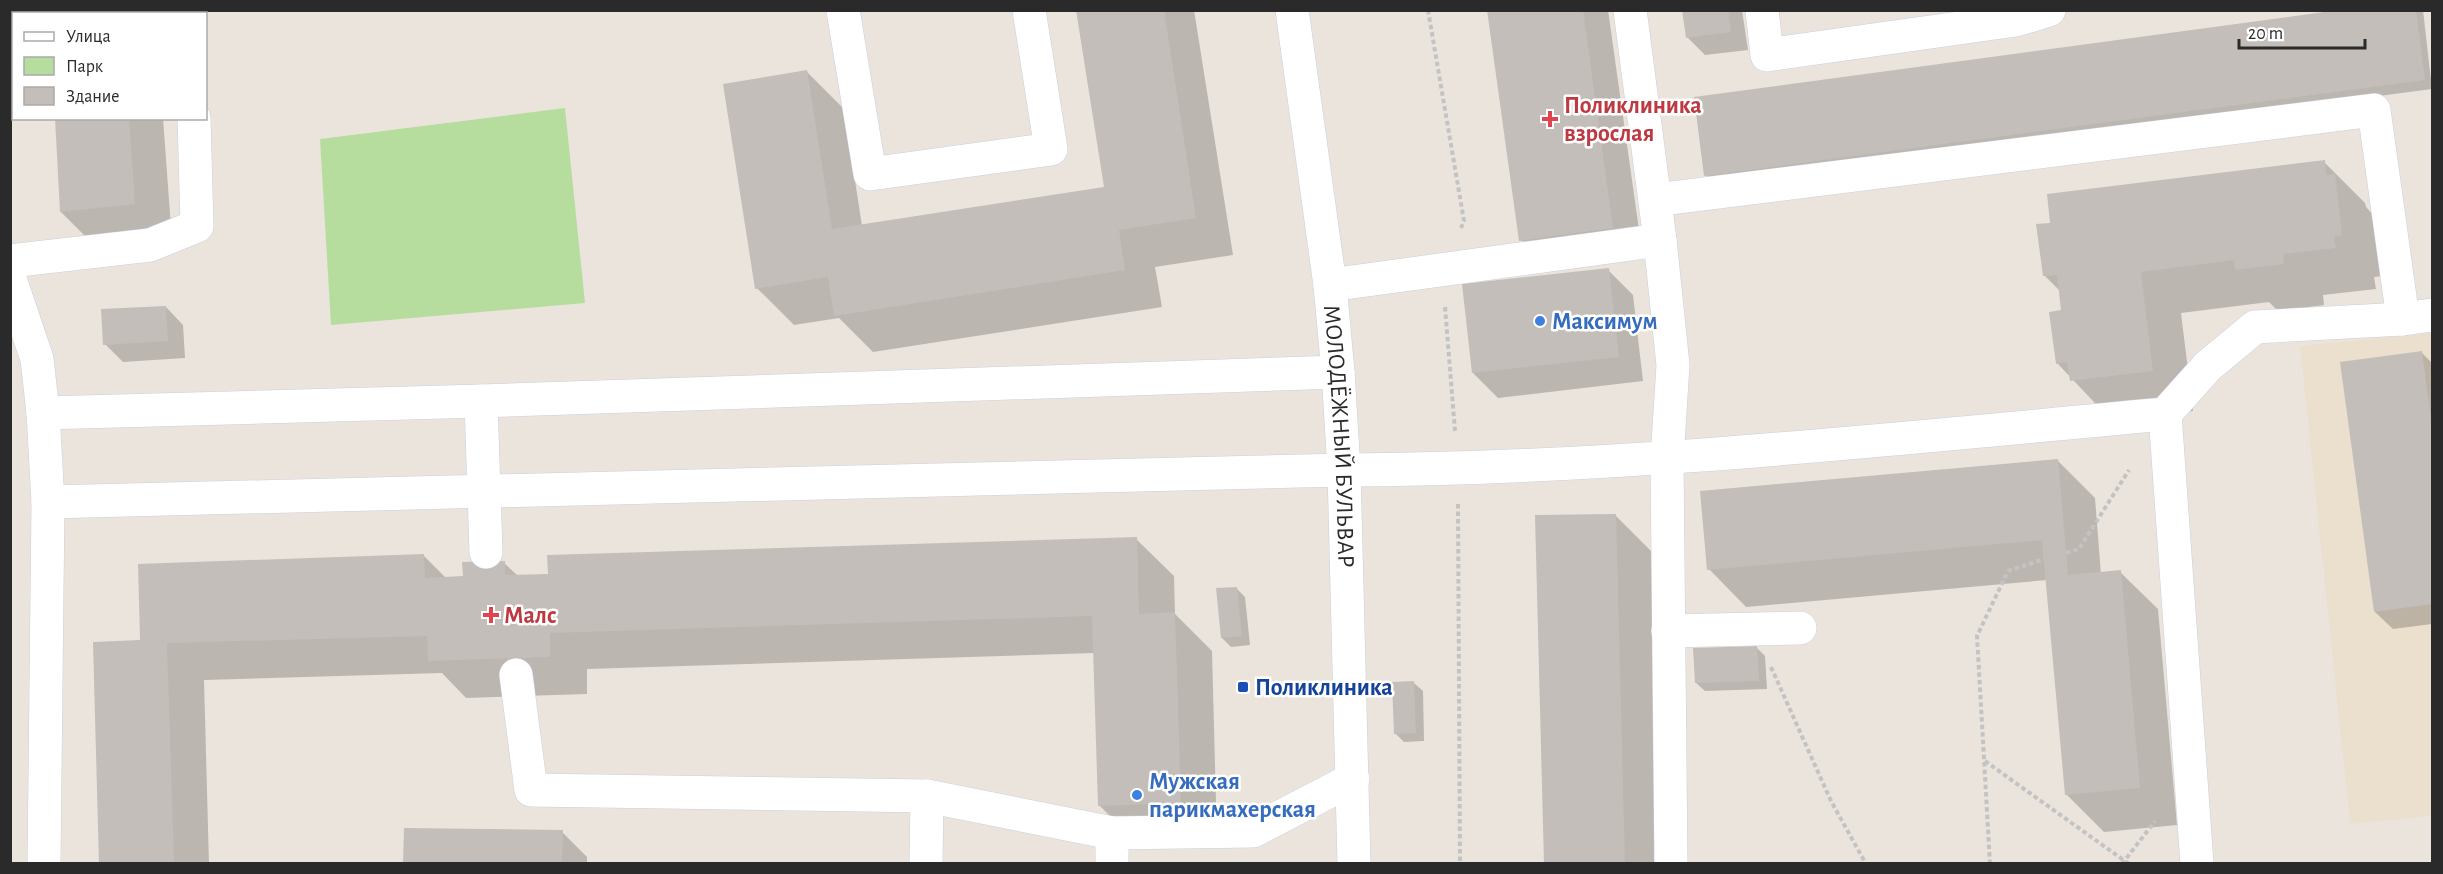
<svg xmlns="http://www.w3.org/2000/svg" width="2443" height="874" viewBox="0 0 2443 874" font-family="'Alegreya Sans',sans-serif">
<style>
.education{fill:#ebe0ce}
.green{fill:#b6dd9e}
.shadow{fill:#0003}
.building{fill:#c3beb9}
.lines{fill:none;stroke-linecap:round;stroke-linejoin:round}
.minor-casing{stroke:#cbcfda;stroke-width:34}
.path{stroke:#c3c3c3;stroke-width:4;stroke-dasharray:4.5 3;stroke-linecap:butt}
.minor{stroke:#fff;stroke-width:33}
.health-dot{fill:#e0444e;stroke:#fff;stroke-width:2}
.shop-dot{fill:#3f7fe0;stroke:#fff;stroke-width:2}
.transit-dot{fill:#1a4fb4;stroke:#fff;stroke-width:2}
.labels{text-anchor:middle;stroke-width:5;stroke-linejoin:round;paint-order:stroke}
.health-label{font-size:24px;font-weight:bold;fill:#be3a42;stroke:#fff;text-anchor:start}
.shop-label{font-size:24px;font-weight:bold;fill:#366cbe;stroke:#fff;text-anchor:start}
.street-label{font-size:24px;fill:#2a2a2a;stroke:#fff}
.transit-label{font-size:24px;font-weight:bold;fill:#164399;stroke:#fff;text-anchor:start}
</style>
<rect width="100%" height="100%" fill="#ebe4dd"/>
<!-- education -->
<path class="education" d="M 2432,333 L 2432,816 L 2350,824 L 2300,346 Z"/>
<!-- green -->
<path class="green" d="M 565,108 L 585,303 L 331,325 L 320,139 Z"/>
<!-- shadow -->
<g class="shadow">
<path d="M 50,10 L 156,10 L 156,14 L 51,14 Z"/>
<path d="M 1078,10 L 1194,10 L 1233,255 L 1155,267 L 1162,307 L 873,352 L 839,318 L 794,325 L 757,288 L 807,72 L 844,109 L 862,226 L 1105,188 Z"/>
<path d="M 1489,10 L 1608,10 L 1643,258 L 1551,271 L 1521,240 Z"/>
<path d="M 1684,10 L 1742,10 L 1748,50 L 1705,55 L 1687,37 Z"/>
<path d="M 2350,10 L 2423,10 L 2432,89 L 1714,184 L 1706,175 Z"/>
<path d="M 56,118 L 163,118 L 172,241 L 98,249 L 61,212 Z"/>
<path d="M 2324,162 L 2365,203 L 2366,207 L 2375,217 L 2383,276 L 2374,277 L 2376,289 L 2323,295 L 2324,305 L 2278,311 L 2269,302 L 2181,313 L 2193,411 L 2112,421 L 2057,363 L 2063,311 L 2060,291 L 2044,275 L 2052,224 Z"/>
<path d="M 1608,270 L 1633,295 L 1643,381 L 1498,398 L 1473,373 Z"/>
<path d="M 166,307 L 183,325 L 185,358 L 123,362 L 105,344 Z"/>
<path d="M 2422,353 L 2432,363 L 2432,624 L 2393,629 L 2375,612 Z"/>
<path d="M 2057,460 L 2095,498 L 2101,574 L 2120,572 L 2158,609 L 2177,825 L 2104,832 L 2067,795 L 2047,580 L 1746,607 L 1709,569 Z"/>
<path d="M 1615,515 L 1653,553 L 1660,864 L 1545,864 Z"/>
<path d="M 1136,539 L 1174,576 L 1175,614 L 1212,651 L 1217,840 L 1137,843 L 1099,805 L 1094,653 L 587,669 L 587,694 L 466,698 L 442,673 L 204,680 L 209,864 L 101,864 L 142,642 L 424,556 L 446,578 L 464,578 L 504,563 L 518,576 Z"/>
<path d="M 1236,588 L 1245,597 L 1250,645 L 1231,647 L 1222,638 Z"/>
<path d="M 1756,647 L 1765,656 L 1767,689 L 1705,691 L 1696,683 Z"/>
<path d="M 1414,683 L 1423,691 L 1424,741 L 1404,742 L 1395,733 Z"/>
<path d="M 562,832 L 587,857 L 587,864 L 405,864 Z"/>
</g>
<!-- building -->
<g class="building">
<rect x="49" y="10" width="73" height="4"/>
<path d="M 1076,10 L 1164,10 L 1196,218 L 1119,230 L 1125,270 L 834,316 L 828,277 L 755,289 L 723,84 L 807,70 L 832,229 L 1104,187 Z"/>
<path d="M 1487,10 L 1583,10 L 1613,228 L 1519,241 Z"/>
<path d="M 1682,10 L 1728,10 L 1731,32 L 1686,38 Z"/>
<path d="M 2339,10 L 2416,10 L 2425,80 L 1704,176 L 1694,97 Z"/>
<path d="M 55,118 L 129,118 L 135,204 L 60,212 Z"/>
<path d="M 2325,160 L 2326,175 L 2335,174 L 2342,235 L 2334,237 L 2336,248 L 2283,254 L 2284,264 L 2235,270 L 2234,260 L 2141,272 L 2153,371 L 2070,381 L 2067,362 L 2056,364 L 2049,312 L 2061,310 L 2057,275 L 2043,276 L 2036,224 L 2050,223 L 2047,194 Z"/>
<path d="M 1609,268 L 1619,357 L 1472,373 L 1462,284 Z"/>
<path d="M 166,306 L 168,341 L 103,345 L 101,309 Z"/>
<path d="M 2422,351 L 2432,426 L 2432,604 L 2374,612 L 2340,362 Z"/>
<path d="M 2058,459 L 2068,575 L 2121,570 L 2140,788 L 2065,795 L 2042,540 L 1707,570 L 1700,491 Z"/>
<path d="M 1616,514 L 1625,864 L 1544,864 L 1535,515 Z"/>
<path d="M 1137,537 L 1139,614 L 1175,612 L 1181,803 L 1098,806 L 1092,616 L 550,633 L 550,657 L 428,661 L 427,636 L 167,643 L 174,864 L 99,864 L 93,642 L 140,640 L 138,564 L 424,554 L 425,578 L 463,576 L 462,562 L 505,561 L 505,575 L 548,574 L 547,555 Z"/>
<path d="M 1237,587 L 1242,636 L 1221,638 L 1216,588 Z"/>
<path d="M 1757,646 L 1759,681 L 1695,683 L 1693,648 Z"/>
<path d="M 1414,681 L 1416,733 L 1394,734 L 1392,682 Z"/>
<path d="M 404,828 L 563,830 L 562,864 L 403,864 Z"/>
</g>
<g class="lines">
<!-- minor casing -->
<g class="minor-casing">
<g id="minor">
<path d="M 191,10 L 191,14"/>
<path d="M 843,10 L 870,174 L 1051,149 L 1029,10"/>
<path id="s1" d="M 1292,10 L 1330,285 L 1338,372 L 1344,470 L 1354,864"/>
<path d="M 1762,10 L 1767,55 L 2016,20 L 2049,10"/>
<path d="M 1660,240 L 1673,365 L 1667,459 L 1671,864"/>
<path d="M 10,261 L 150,245 L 197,226 L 194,118"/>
<path d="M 10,279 L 37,359 L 43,413 L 48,502 L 44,864"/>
<path d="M 1330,285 L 1660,240 L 1630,10"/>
<path d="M 2403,319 L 2432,315"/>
<path d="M 481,401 L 486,552"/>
<path d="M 43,413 L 481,401 L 1338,372"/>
<path d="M 2165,414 L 2197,864"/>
<path d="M 48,502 L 1344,470 C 1618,469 1891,439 2165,414 L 2208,366 L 2255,327 L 2403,319 L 2374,110 L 1655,200"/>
<path d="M 1668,631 L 1800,628"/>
<path d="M 516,675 L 531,790 L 927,796 L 1112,833 L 1253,831 L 1353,779"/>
<path d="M 926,864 L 927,796"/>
<path d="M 1112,864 L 1112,833"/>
</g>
</g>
<!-- path -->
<g class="path">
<path d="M 1428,10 L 1464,221 L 1461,228"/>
<path d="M 1445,307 L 1455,431"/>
<path d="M 1458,504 L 1460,864"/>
<path d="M 2066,553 L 2079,549 L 2129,470"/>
<path d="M 1771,667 L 1831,801 L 1866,864"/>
<path d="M 1985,761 L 2129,864"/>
<path d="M 1990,864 L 1977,636 L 2008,571 L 2044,559"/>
<path d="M 2122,864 L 2155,821"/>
</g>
<!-- minor -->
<use href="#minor" class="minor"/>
</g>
<!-- markers -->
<g class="health-dot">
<path d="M1547 110h6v6h6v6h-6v6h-6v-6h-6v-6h6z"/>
<path d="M488 606h6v6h6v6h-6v6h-6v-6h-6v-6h6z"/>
</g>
<g class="shop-dot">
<circle cx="1540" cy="321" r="6"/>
<circle cx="1137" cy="795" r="6"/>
</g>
<rect class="transit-dot" x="1237" y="681" width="12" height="12" rx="3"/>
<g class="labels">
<!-- health labels -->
<g class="health-label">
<text x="1564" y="113">Поликлиника<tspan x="1564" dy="28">взрослая</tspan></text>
<text x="504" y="623">Малс</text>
</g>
<!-- shop labels -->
<g class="shop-label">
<text x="1552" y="329">Максимум</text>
<text x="1149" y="789">Мужская<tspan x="1149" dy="28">парикмахерская</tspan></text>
</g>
<!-- street labels -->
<g class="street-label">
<text dy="8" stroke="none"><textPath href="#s1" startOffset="429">МОЛОДЁЖНЫЙ БУЛЬВАР</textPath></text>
</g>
<!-- transit labels -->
<g class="transit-label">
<text x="1255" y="695">Поликлиника</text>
</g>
</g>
<!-- border -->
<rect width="2443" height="874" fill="none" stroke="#2a2a2a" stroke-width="24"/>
<!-- legend -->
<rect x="12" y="12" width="195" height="108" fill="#ffffff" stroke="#aaaaaa" stroke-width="1.5"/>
<rect x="24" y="32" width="30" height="9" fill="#ffffff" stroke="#aaaaaa" stroke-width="1.5"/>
<text x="66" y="42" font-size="18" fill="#2a2a2a">Улица</text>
<rect x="24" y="57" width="30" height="18" fill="#b6dd9e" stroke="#aaaaaa" stroke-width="1.5"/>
<text x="66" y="72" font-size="18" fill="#2a2a2a">Парк</text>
<rect x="24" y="87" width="30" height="18" fill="#c3beb9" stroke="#aaaaaa" stroke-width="1.5"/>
<text x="66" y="102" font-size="18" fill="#2a2a2a">Здание</text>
<!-- scale -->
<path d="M2239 39v9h126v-9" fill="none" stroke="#2a2a2a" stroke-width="3"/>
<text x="2248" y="39" font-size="18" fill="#2a2a2a" stroke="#ffffff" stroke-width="4.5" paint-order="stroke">20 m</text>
</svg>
